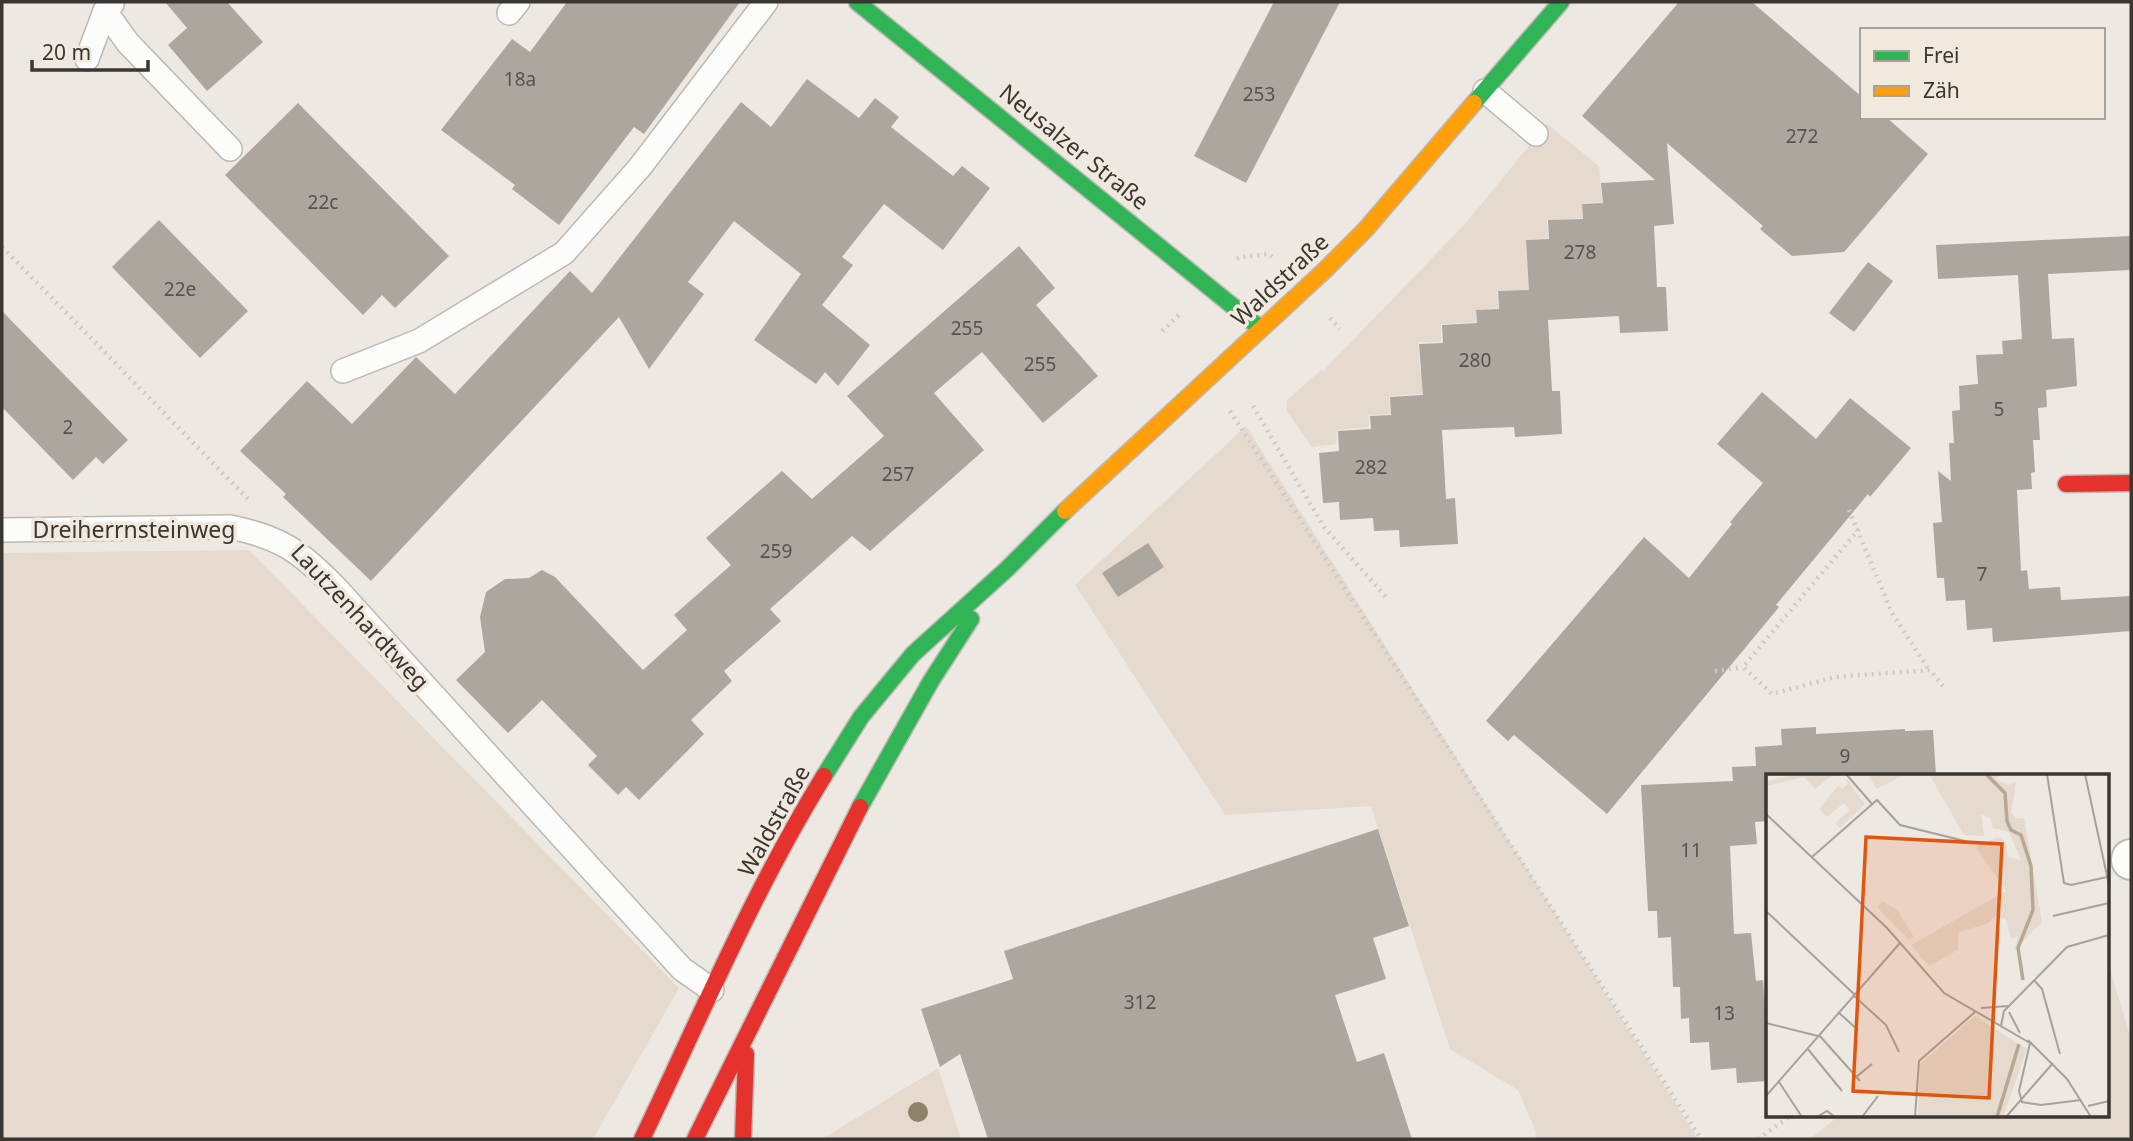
<svg xmlns="http://www.w3.org/2000/svg" width="2133" height="1141" viewBox="0 0 2133 1141" font-family="'Noto Sans',sans-serif">
<style>
.green{fill:#e5dacd}
.building{fill:#ada69f}
.lines{fill:none;stroke-linecap:round;stroke-linejoin:round}
.lane-casing{stroke:#bcb8b3;stroke-width:26}
.street-casing{stroke:#bcb8b3;stroke-width:42}
.fast-casing{stroke:#bcb8b3;stroke-width:19}
.slow-casing{stroke:#bcb8b3;stroke-width:19}
.jam-casing{stroke:#bcb8b3;stroke-width:19}
.path{stroke:#ccc9c8;stroke-width:4.5;stroke-dasharray:2 5;stroke-linecap:butt}
.lane{stroke:#fcfcfb;stroke-width:23}
.street{stroke:#fcfcfb;stroke-width:38}
.fast{stroke:#30b455;stroke-width:16}
.slow{stroke:#ff9f0a;stroke-width:16}
.jam{stroke:#e5322d;stroke-width:16}
.tree{fill:#90816b}
.labels{text-anchor:middle;stroke-width:7;stroke-linejoin:round;paint-order:stroke}
.number-label{font-size:19px;fill:#57524d}
.street-label{font-size:23px;fill:#3a3632;stroke:#f2e9de}
.inset-river{fill:none;stroke:#b7a794;stroke-width:3.5}
.inset-road{fill:none;stroke:#a6a19c;stroke-width:2}
.view{fill:#df570e;fill-opacity:0.15;stroke:#df570e;stroke-width:3.5}
.inset-edge{fill:none;stroke:#3a3632;stroke-width:3.5}
</style>
<rect width="100%" height="100%" fill="#eee8e2"/>
<!-- green -->
<g class="green">
<path d="M 1547,124 L 1599,166 L 1602,202 L 1582,203 L 1582,218 L 1547,220 L 1548,238 L 1526,240 L 1527,263 L 1531,264 L 1533,289 L 1497,291 L 1498,308 L 1476,310 L 1476,322 L 1441,324 L 1441,342 L 1418,342 L 1420,371 L 1423,372 L 1424,394 L 1389,396 L 1390,414 L 1369,415 L 1369,427 L 1337,430 L 1336,444 L 1312,447 L 1287,411 L 1287,400 L 1321,370 L 1323,371 L 1465,224 Z"/>
<path d="M 1246,426 L 1698,1139 L 1535,1139 L 1536,1132 L 1518,1090 L 1450,1049 L 1371,806 L 1225,815 L 1075,585 Z"/>
<path d="M 249,550 L 679,988 L 593,1139 L 2,1139 L 2,553 Z"/>
<path d="M 2107,960 L 2131,1038 L 2131,1139 L 1810,1139 L 1840,1115 L 2107,1115 Z"/>
<path d="M 938,1068 L 961,1139 L 822,1139 Z"/>
</g>
<!-- building -->
<g class="building">
<path d="M 165,2 L 227,2 L 263,42 L 207,91 L 168,45 L 187,28 Z"/>
<path d="M 567,2 L 740,2 L 644,134 L 634,127 L 559,225 L 512,189 L 515,185 L 441,130 L 512,39 L 530,52 Z"/>
<path d="M 1274,2 L 1340,2 L 1246,183 L 1194,156 Z"/>
<path d="M 1679,2 L 1752,2 L 1862,97 L 1862,117 L 1886,117 L 1928,154 L 1844,252 L 1792,256 L 1760,229 L 1763,226 L 1667,143 L 1674,224 L 1654,226 L 1657,287 L 1666,287 L 1668,331 L 1620,333 L 1619,316 L 1548,320 L 1552,391 L 1560,391 L 1562,434 L 1515,437 L 1514,427 L 1442,430 L 1446,499 L 1455,498 L 1458,544 L 1400,547 L 1399,530 L 1374,531 L 1373,518 L 1340,520 L 1339,502 L 1323,503 L 1319,453 L 1339,451 L 1338,431 L 1371,429 L 1370,416 L 1391,415 L 1390,397 L 1423,395 L 1419,344 L 1443,343 L 1442,325 L 1477,323 L 1476,310 L 1499,309 L 1498,291 L 1529,290 L 1526,240 L 1549,239 L 1548,220 L 1583,219 L 1582,204 L 1603,203 L 1601,183 L 1655,180 L 1582,116 Z"/>
<path d="M 807,79 L 859,118 L 875,98 L 899,117 L 891,127 L 953,176 L 962,166 L 990,188 L 943,250 L 884,204 L 842,257 L 853,265 L 822,305 L 870,345 L 838,386 L 825,372 L 816,384 L 754,340 L 801,274 L 734,221 L 688,282 L 704,294 L 649,369 L 619,317 L 371,581 L 283,497 L 286,494 L 240,451 L 307,381 L 352,424 L 416,357 L 455,394 L 570,271 L 592,293 L 741,102 L 771,127 Z"/>
<path d="M 298,103 L 449,256 L 395,308 L 382,295 L 363,315 L 225,175 Z"/>
<path d="M 159,220 L 248,311 L 200,358 L 112,267 Z"/>
<path d="M 2131,236 L 2131,270 L 2048,274 L 2052,339 L 2074,338 L 2077,386 L 2046,390 L 2047,407 L 2038,408 L 2040,440 L 2033,440 L 2035,472 L 2031,473 L 2032,489 L 2017,490 L 2021,571 L 2027,570 L 2029,589 L 2060,587 L 2061,600 L 2131,596 L 2131,631 L 1993,642 L 1992,628 L 1967,630 L 1965,600 L 1946,601 L 1944,578 L 1937,578 L 1933,523 L 1942,522 L 1938,471 L 1951,481 L 1949,443 L 1954,443 L 1952,411 L 1960,410 L 1959,386 L 1978,384 L 1976,355 L 2003,354 L 2002,341 L 2022,339 L 2018,275 L 1938,279 L 1936,245 Z"/>
<path d="M 1019,246 L 1055,288 L 1036,305 L 1098,376 L 1043,423 L 982,352 L 934,393 L 984,450 L 870,551 L 852,536 L 770,609 L 781,621 L 724,671 L 732,681 L 691,720 L 704,734 L 639,800 L 626,787 L 618,795 L 588,765 L 597,756 L 542,700 L 508,733 L 456,680 L 485,652 L 480,617 L 486,592 L 505,579 L 529,578 L 542,570 L 555,577 L 643,670 L 687,630 L 674,615 L 731,565 L 706,538 L 782,471 L 812,499 L 884,436 L 847,396 Z"/>
<path d="M 1868,262 L 1893,281 L 1854,332 L 1829,313 Z"/>
<path d="M 2,311 L 128,440 L 103,464 L 96,457 L 73,480 L 2,407 Z"/>
<path d="M 1762,392 L 1816,439 L 1850,398 L 1911,448 L 1870,497 L 1868,494 L 1776,605 L 1779,607 L 1717,682 L 1607,814 L 1514,735 L 1508,741 L 1486,721 L 1644,537 L 1689,578 L 1732,524 L 1730,522 L 1763,483 L 1717,444 Z"/>
<path d="M 1148,543 L 1164,567 L 1118,597 L 1102,573 Z"/>
<path d="M 1816,727 L 1816,734 L 1905,729 L 1905,731 L 1933,730 L 1936,775 L 1767,775 L 1767,821 L 1755,822 L 1757,844 L 1730,846 L 1734,934 L 1751,933 L 1756,981 L 1763,980 L 1765,1008 L 1767,1008 L 1767,1081 L 1737,1083 L 1736,1068 L 1711,1070 L 1709,1042 L 1690,1043 L 1689,1018 L 1681,1019 L 1680,987 L 1673,987 L 1671,937 L 1658,938 L 1657,911 L 1648,911 L 1641,785 L 1733,781 L 1732,767 L 1756,766 L 1755,747 L 1782,745 L 1781,729 Z"/>
<path d="M 1378,829 L 1409,926 L 1373,938 L 1386,979 L 1335,995 L 1357,1062 L 1384,1053 L 1412,1139 L 988,1139 L 960,1054 L 940,1067 L 921,1009 L 1013,979 L 1004,951 Z"/>
</g>
<g class="lines">
<!-- lane casing -->
<g class="lane-casing">
<g id="lane">
<path d="M 105,11 L 128,43 L 230,149"/>
<path d="M 509,13 L 518,2"/>
<path d="M 87,59 L 105,11 L 112,4"/>
<path d="M 1485,91 L 1536,134"/>
<path d="M 343,371 L 419,341 L 564,253 L 640,167 L 766,2"/>
<path d="M 2,530 L 230,527 C 281,537 301,552 336,588 L 682,969 L 712,990"/>
</g>
</g>
<!-- street casing -->
<g class="street-casing">
<path id="street" d="M 2131,860 L 2131,859"/>
</g>
<!-- fast casing -->
<g class="fast-casing">
<g id="fast">
<path d="M 857,2 L 1261,329"/>
<path d="M 1474,103 L 1561,2"/>
<path d="M 824,776 L 861,717 L 913,654 L 1007,569 L 1065,511"/>
<path d="M 860,807 L 931,681 L 971,619"/>
</g>
</g>
<!-- slow casing -->
<g class="slow-casing">
<path id="slow" d="M 1065,511 L 1325,270 L 1366,229 L 1474,103"/>
</g>
<!-- jam casing -->
<g class="jam-casing">
<g id="jam">
<path d="M 2066,484 L 2131,483"/>
<path d="M 642,1139 C 700,1018 753,891 824,776"/>
<path d="M 695,1139 L 860,807"/>
<path d="M 743,1139 L 746,1054"/>
</g>
</g>
<!-- path -->
<g class="path">
<path d="M 2,247 L 248,499"/>
<path d="M 1237,259 L 1240,257 L 1269,254 L 1275,259"/>
<path d="M 1330,318 L 1340,329"/>
<path d="M 1162,331 L 1180,314"/>
<path d="M 1253,406 L 1324,527 L 1386,597"/>
<path d="M 1230,411 L 1701,1139"/>
<path d="M 1849,510 L 1892,613 L 1929,670"/>
<path d="M 1859,529 L 1743,667 L 1772,694 L 1835,677 L 1930,670 L 1943,686"/>
<path d="M 1715,671 L 1743,667"/>
<path d="M 1758,1139 L 1792,1115"/>
</g>
<!-- lane -->
<use href="#lane" class="lane"/>
<!-- street -->
<use href="#street" class="street"/>
<!-- fast -->
<use href="#fast" class="fast"/>
<!-- slow -->
<use href="#slow" class="slow"/>
<!-- jam -->
<use href="#jam" class="jam"/>
</g>
<!-- trees -->
<circle class="tree" cx="918" cy="1112" r="10"/>
<g class="labels">
<!-- number labels -->
<g class="number-label">
<text x="520" y="86">18a</text>
<text x="1259" y="101">253</text>
<text x="1802" y="143">272</text>
<text x="323" y="209">22c</text>
<text x="1580" y="259">278</text>
<text x="180" y="296">22e</text>
<text x="967" y="335">255</text>
<text x="1475" y="367">280</text>
<text x="1040" y="371">255</text>
<text x="1999" y="416">5</text>
<text x="68" y="434">2</text>
<text x="1371" y="474">282</text>
<text x="898" y="481">257</text>
<text x="776" y="558">259</text>
<text x="1982" y="581">7</text>
<text x="1845" y="763">9</text>
<text x="1691" y="857">11</text>
<text x="1140" y="1009">312</text>
<text x="1724" y="1020">13</text>
</g>
<!-- street labels -->
<g class="street-label">
<text transform="translate(1074 147) rotate(39)" y="8">Neusalzer Straße</text>
<text transform="translate(1280 280) rotate(-43)" y="8">Waldstraße</text>
<text x="134" y="538">Dreiherrnsteinweg</text>
<text transform="translate(360 617) rotate(47)" y="8">Lautzenhardtweg</text>
<text transform="translate(774 821) rotate(-61)" y="8">Waldstraße</text>
</g>
</g>
<!-- overview -->
<g transform="translate(1766 774)">
<rect width="343" height="343" fill="#eee8e2"/>
<path d="M 31,0 L 68,0 L 49,15 L 38,3 L 0,12 L 2,7 ZM 101,0 L 139,0 L 111,15 ZM 163,0 L 237,0 L 229,5 L 243,11 L 250,8 L 245,38 L 249,44 L 258,44 L 276,148 L 248,177 L 252,162 L 245,165 L 240,146 L 231,141 L 221,150 L 192,158 L 192,176 L 163,192 L 145,171 L 240,117 L 210,73 L 232,63 L 239,67 L 242,83 L 255,86 L 243,58 L 227,54 L 225,45 L 215,40 L 218,62 L 198,61 ZM 80,4 L 99,30 L 74,54 L 69,49 L 84,36 L 78,29 L 61,43 L 53,35 L 72,12 L 76,15 L 82,10 ZM 117,127 L 131,136 L 148,163 L 143,166 L 111,133 ZM 209,242 L 261,275 L 237,343 L 152,343 L 154,290 Z" fill="#e5dacd"/>
<path class="inset-river" d="M 220,0 L 239,19 L 241,47 L 245,56 L 255,61 L 265,92 L 267,136 L 252,174 L 257,206M 231,343 L 253,270"/>
<path class="inset-road" d="M 80,0 L 106,30M 281,0 L 298,109 L 305,111 L 341,103M 319,0 L 343,111M 0,40 L 121,154 L 178,219 L 264,269M 46,83 L 111,26 L 134,51 L 203,68M 0,137 L 88,220M 287,142 L 343,129M 268,206 L 276,215 L 294,280M 87,221 L 120,251 L 133,278M 215,234 L 242,232M 72,238 L 92,256M 243,238 L 254,259M 0,249 L 52,262M 235,252 L 238,237 L 301,173 L 343,161M 53,261 L 94,307M 262,266 L 301,305 L 325,343M 264,269 L 253,317 L 256,328 L 275,331 L 315,326M 41,274 L 76,317M 89,304 L 106,290M 13,308 L 36,343M 0,322 L 134,169M 322,332 L 343,327M 51,343 L 61,337 L 69,343M 96,343 L 112,322M 149,343 L 153,287 L 209,238M 240,343 L 287,289"/>
<path class="view" d="M 100,63 L 236,70 L 223,324 L 87,317 Z"/>
<rect width="343" height="343" class="inset-edge"/>
</g>
<!-- border -->
<rect width="2133" height="1141" fill="none" stroke="#3a3632" stroke-width="7"/>
<!-- legend -->
<rect x="1860" y="28" width="245" height="91" fill="#f2e9de" stroke="#a8a199" stroke-width="2"/>
<rect x="1874" y="51" width="35" height="10" fill="#30b455" stroke="#a8a199" stroke-width="2"/>
<text x="1923" y="63" font-size="21" fill="#3a3632">Frei</text>
<rect x="1874" y="86" width="35" height="10" fill="#ff9f0a" stroke="#a8a199" stroke-width="2"/>
<text x="1923" y="98" font-size="21" fill="#3a3632">Zäh</text>
<!-- scale -->
<path d="M32 60v10h116v-10" fill="none" stroke="#3a3632" stroke-width="3.5"/>
<text x="42" y="60" font-size="21" fill="#3a3632" stroke="#f2e9de" stroke-width="5" paint-order="stroke">20 m</text>
</svg>
